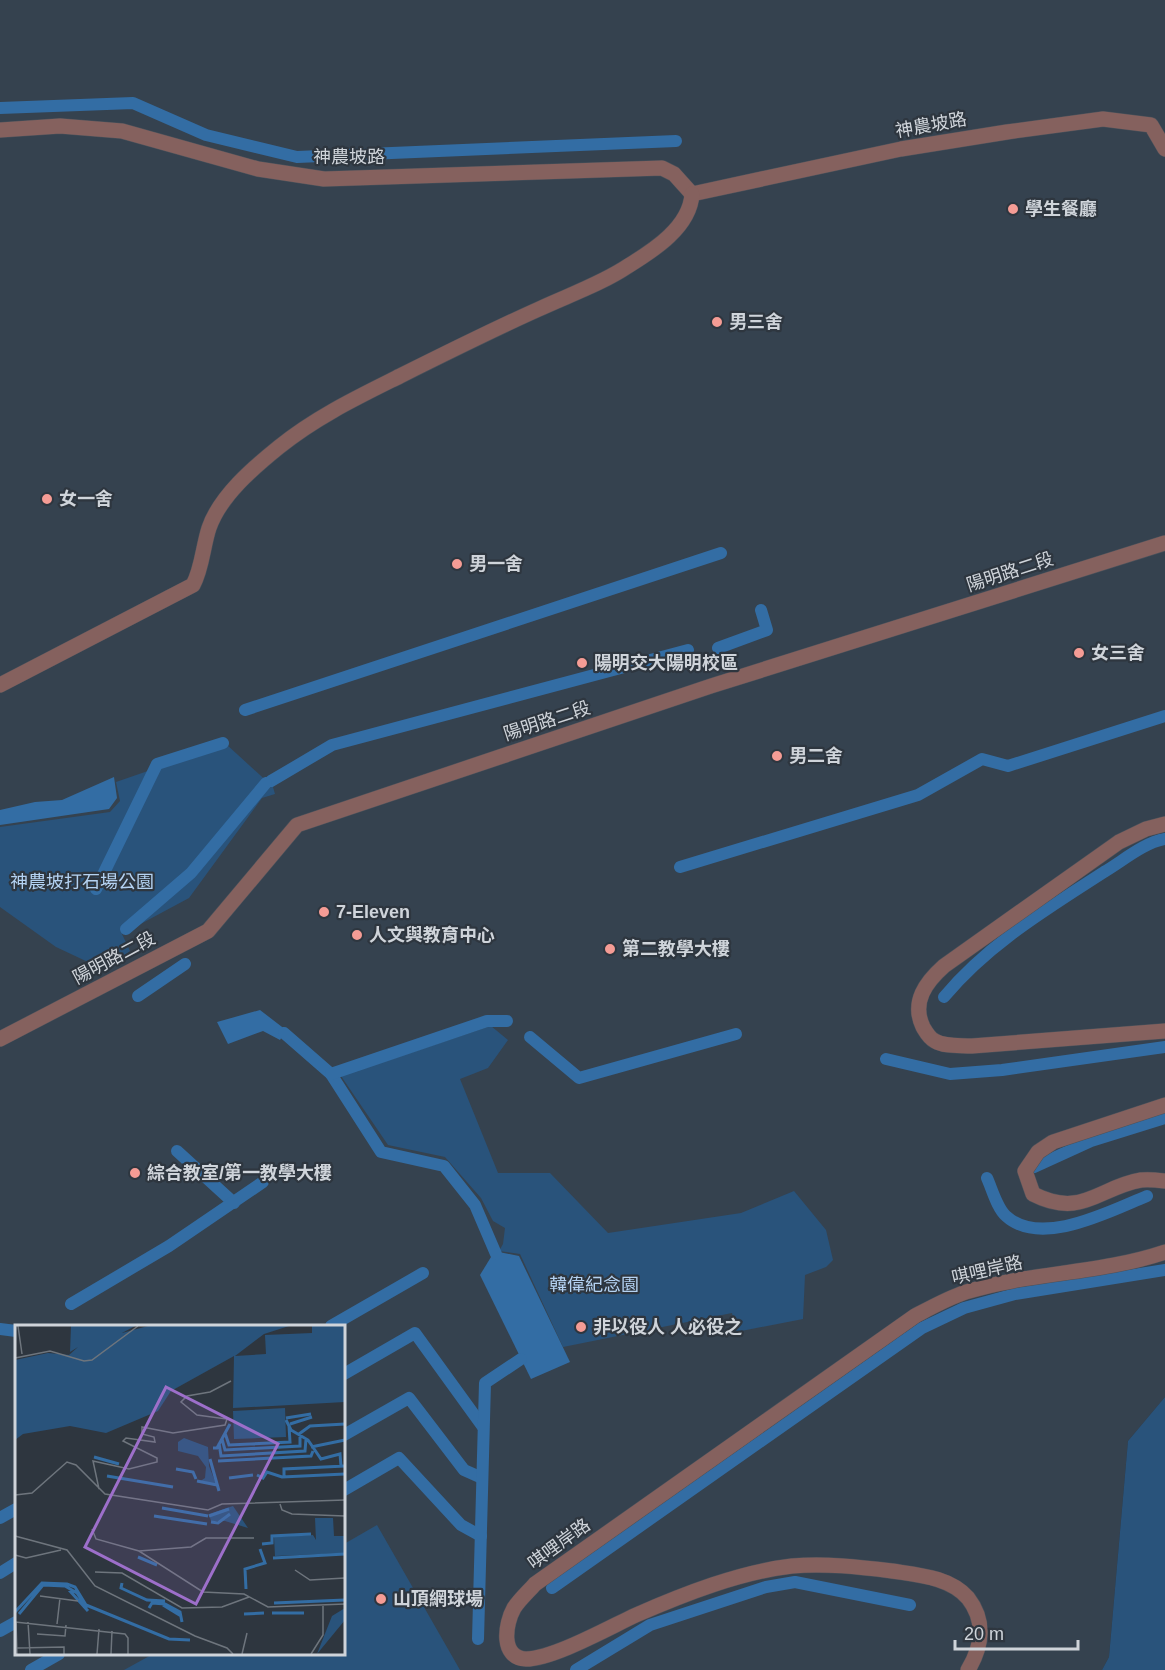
<svg xmlns="http://www.w3.org/2000/svg" width="1165" height="1670" viewBox="0 0 1165 1670" font-family="Arial,'Noto Sans TC',sans-serif">
<style>
.built{fill:#35424f;fill-rule:evenodd}
.green{fill:#29537b}
.water{fill:#336da4}
.lines{fill:none;stroke-linecap:round;stroke-linejoin:round}
.stream{stroke:#336da4;stroke-width:12}
.minor-casing{stroke:#4b525b;stroke-width:16}
.minor{stroke:#85615e;stroke-width:15}
.poi-dot{fill:#f59c95;stroke:#2e363f;stroke-width:2}
.labels{text-anchor:middle;stroke-width:4.5;stroke-linejoin:round;paint-order:stroke}
.street-label{font-size:18px;fill:#cfd4da;stroke:#2e363f}
.poi-label{font-size:18px;font-weight:bold;fill:#cfd4da;stroke:#2e363f;text-anchor:start}
.park-label{font-size:18px;fill:#b4d2f2;stroke:#2e363f}
.inset-river{fill:none;stroke:#336da4;stroke-width:3}
.inset-road{fill:none;stroke:#6e757d;stroke-width:1.5}
.view{fill:#9d6fca;fill-opacity:0.15;stroke:#9d6fca;stroke-width:3}
.inset-edge{fill:none;stroke:#cfd4da;stroke-width:3}
</style>
<rect width="100%" height="100%" fill="#2e363f"/>
<!-- built -->
<path class="built" d="M 0,0 L 1165,0 L 1165,1397 L 1128,1441 L 1109,1657 L 1102,1670 L 0,1670 ZM 16,1326 L 344,1326 L 344,1654 L 16,1654 Z"/>
<!-- green -->
<g class="green">
<path d="M 226,744 L 273,787 L 275,794 L 262,798 L 189,898 L 122,934 L 130,951 L 105,970 L 56,947 L 0,907 L 0,827 L 110,812 L 120,801 L 116,782 Z"/>
<path d="M 491,1026 L 508,1040 L 488,1068 L 460,1079 L 498,1173 L 550,1173 L 608,1233 L 741,1213 L 794,1191 L 826,1230 L 833,1260 L 826,1267 L 805,1275 L 803,1319 L 736,1332 L 732,1313 L 563,1347 L 520,1254 L 499,1251 L 503,1244 L 505,1228 L 493,1221 L 481,1198 L 445,1157 L 388,1145 L 341,1076 Z"/>
<path d="M 1165,1397 L 1165,1670 L 1102,1670 L 1109,1657 L 1128,1441 Z"/>
<path d="M 377,1525 L 460,1670 L 124,1670 L 153,1654 L 344,1654 L 344,1544 Z"/>
</g>
<!-- water -->
<g class="water">
<path d="M 114,777 L 117,798 L 109,809 L 0,825 L 0,810 L 35,802 L 62,800 Z"/>
<path d="M 260,1010 L 286,1030 L 280,1040 L 263,1031 L 228,1044 L 217,1022 Z"/>
<path d="M 499,1252 L 519,1256 L 570,1362 L 531,1379 L 480,1275 L 491,1257 Z"/>
</g>
<g class="lines">
<!-- stream -->
<g class="stream">
<path d="M 0,108 L 133,103 L 206,135 L 297,157 L 676,141"/>
<path d="M 718,648 L 767,630 L 761,610"/>
<path d="M 245,710 L 721,553"/>
<path d="M 271,781 L 332,745 L 688,650"/>
<path d="M 680,867 L 918,795 L 982,759 L 1008,766 L 1165,716"/>
<path d="M 96,889 L 157,764 L 223,743"/>
<path d="M 126,929 L 191,873 L 266,783"/>
<path d="M 138,996 L 185,964"/>
<path d="M 944,997 C 988,944 1047,909 1104,872 C 1123,861 1143,843 1165,839"/>
<path d="M 284,1033 L 331,1074 L 381,1152 L 444,1166 L 475,1205 L 496,1254"/>
<path d="M 530,1037 L 579,1078 L 736,1034"/>
<path d="M 886,1059 L 950,1074 L 1002,1070 L 1165,1047"/>
<path d="M 331,1074 L 487,1021 L 507,1021"/>
<path d="M 177,1151 L 234,1203"/>
<path d="M 1034,1167 L 1091,1141 L 1165,1118"/>
<path d="M 987,1178 C 992,1189 997,1208 1006,1216 C 1041,1248 1110,1211 1147,1196"/>
<path d="M 71,1304 L 169,1246 L 263,1182"/>
<path d="M 331,1326 L 423,1273"/>
<path d="M 0,1329 L 16,1331"/>
<path d="M 344,1374 L 415,1333 L 483,1427"/>
<path d="M 344,1435 L 409,1398 L 464,1470 L 482,1478"/>
<path d="M 344,1490 L 399,1458 L 461,1525 L 481,1536"/>
<path d="M 0,1518 L 16,1509"/>
<path d="M 0,1573 L 16,1563"/>
<path d="M 552,1588 L 922,1328 L 964,1308 L 1015,1294 L 1165,1270"/>
<path d="M 0,1631 L 16,1622"/>
<path d="M 478,1639 L 485,1383 L 521,1359"/>
<path d="M 31,1670 L 59,1654"/>
<path d="M 576,1670 L 650,1625 L 766,1587 L 795,1582 L 910,1605"/>
</g>
<!-- minor casing -->
<g class="minor-casing">
<g id="minor">
<path d="M 0,130 L 60,126 L 122,131 L 258,169 L 324,179 L 662,168 L 674,174 L 692,194 L 901,149 L 1007,132 L 1103,119 L 1151,125 L 1165,149"/>
<path d="M 0,685 L 193,585 C 202,569 203,546 209,528 C 220,496 253,468 279,447 C 316,417 358,397 400,376 C 446,353 492,330 539,309 C 569,295 601,284 628,266 C 654,250 690,227 692,194"/>
<path d="M 1165,824 L 1146,829 L 1119,842 L 944,966 C 926,982 911,1002 923,1027 C 926,1032 929,1038 935,1041 C 945,1047 960,1045 972,1046 L 1165,1031"/>
<path d="M 0,1039 L 208,931 L 297,825 L 711,686 L 1165,543"/>
<path d="M 1165,1105 L 1053,1142 L 1038,1152 L 1025,1171 L 1033,1194 C 1082,1219 1099,1187 1141,1180 C 1149,1179 1157,1180 1165,1181"/>
<path d="M 968,1670 C 982,1647 986,1621 968,1598 C 950,1577 918,1575 892,1571 C 860,1567 825,1563 792,1566 C 740,1572 684,1594 636,1615 C 610,1627 553,1659 526,1659 C 500,1658 505,1624 514,1608 C 520,1599 528,1592 535,1584 L 915,1316 C 932,1307 948,1298 966,1292 C 1030,1272 1100,1274 1165,1252"/>
</g>
</g>
<!-- minor -->
<use href="#minor" class="minor"/>
</g>
<!-- markers -->
<g class="poi-dot">
<circle cx="1013" cy="209" r="6"/>
<circle cx="717" cy="322" r="6"/>
<circle cx="47" cy="499" r="6"/>
<circle cx="457" cy="564" r="6"/>
<circle cx="1079" cy="653" r="6"/>
<circle cx="582" cy="663" r="6"/>
<circle cx="777" cy="756" r="6"/>
<circle cx="324" cy="912" r="6"/>
<circle cx="357" cy="935" r="6"/>
<circle cx="610" cy="949" r="6"/>
<circle cx="135" cy="1173" r="6"/>
<circle cx="581" cy="1327" r="6"/>
<circle cx="381" cy="1599" r="6"/>
</g>
<g class="labels">
<!-- street labels -->
<g class="street-label">
<text transform="translate(931 125) rotate(-10)" y="6">神農坡路</text>
<text x="349" y="163">神農坡路</text>
<text transform="translate(1010 572) rotate(-18)" y="6">陽明路二段</text>
<text transform="translate(547 721) rotate(-18)" y="6">陽明路二段</text>
<text transform="translate(114 958) rotate(-28)" y="6">陽明路二段</text>
<text transform="translate(987 1270) rotate(-13)" y="6">唭哩岸路</text>
<text transform="translate(559 1544) rotate(-36)" y="6">唭哩岸路</text>
</g>
<!-- poi labels -->
<g class="poi-label">
<text x="1025" y="215">學生餐廳</text>
<text x="729" y="328">男三舍</text>
<text x="59" y="505">女一舍</text>
<text x="469" y="570">男一舍</text>
<text x="1091" y="659">女三舍</text>
<text x="594" y="669">陽明交大陽明校區</text>
<text x="789" y="762">男二舍</text>
<text x="336" y="918">7-Eleven</text>
<text x="369" y="941">人文與教育中心</text>
<text x="622" y="955">第二教學大樓</text>
<text x="147" y="1179">綜合教室/第一教學大樓</text>
<text x="593" y="1333">非以役人 人必役之</text>
<text x="393" y="1605">山頂網球場</text>
</g>
<!-- park labels -->
<g class="park-label">
<text x="82" y="888">神農坡打石場公園</text>
<text x="594" y="1291">韓偉紀念園</text>
</g>
</g>
<!-- overview -->
<g transform="translate(15 1325)">
<rect width="330" height="330" fill="#2e363f"/>
<path d="M 56,1 L 120,1 L 107,8 L 133,1 L 274,1 L 249,9 L 220,31 L 251,29 L 250,10 L 297,8 L 297,1 L 330,1 L 330,77 L 218,83 L 219,31 L 156,66 L 143,86 L 91,108 L 55,101 L 8,109 L 0,115 L 0,35 L 33,28 L 54,30 L 63,22 L 55,27 ZM 270,83 L 271,112 L 219,114 L 218,86 ZM 169,113 L 193,122 L 194,141 L 201,159 L 184,157 L 190,153 L 191,142 L 183,131 L 163,126 L 163,117 ZM 218,181 L 233,203 L 210,196 L 196,196 L 194,189 ZM 300,193 L 318,193 L 319,211 L 330,211 L 330,228 L 260,231 L 259,212 L 298,210 L 301,215 ZM 330,283 L 330,295 L 302,329 L 317,291 Z" fill="#29537b"/>
<path class="inset-river" d="M 271,93 L 296,89M 271,95 L 276,105 L 293,115 L 306,134 L 325,129 L 326,141M 275,99 L 297,92M 210,108 L 214,120 L 275,117 L 274,101M 284,109 L 295,101 L 330,99M 207,114 L 210,125 L 285,121 L 285,110M 204,118 L 206,131 L 290,126 L 291,114M 296,122 L 330,115M 198,123 L 202,123 L 215,99M 79,132 L 104,139M 195,134 L 204,166M 203,136 L 296,131 L 298,126M 161,144 L 178,147 L 181,154M 242,150 L 248,153 L 252,147 L 267,152 L 330,149M 92,151 L 158,162M 269,151 L 269,144 L 330,141M 214,153 L 238,150M 182,156 L 202,160M 147,183 L 193,191M 139,191 L 192,199M 194,191 L 214,184M 196,197 L 203,198 L 215,189M 247,219 L 257,218 L 257,211 L 296,209M 123,232 L 142,240M 258,233 L 330,229M 107,258 L 106,263 L 132,275 L 150,276M 231,264 L 230,244 L 250,238 L 245,224M 54,265 L 73,286M 259,278 L 330,275M 148,280 L 166,291M 134,283 L 137,278 L 150,279 L 165,287 L 167,297M 0,287 L 27,258 L 52,259 L 60,262 L 71,280 L 154,314 L 175,315M 257,288 L 289,288M 4,289 L 28,260 L 50,261 L 62,268 L 72,283M 229,289 L 249,288"/>
<path class="inset-road" d="M 3,1 L 7,29M 0,33 L 35,26 L 69,36 L 77,35 L 123,1M 84,164 L 78,136 L 114,144 L 142,137 L 142,133 L 108,116 L 111,113 L 140,117 L 139,112 L 127,109 L 127,102 L 158,108 L 210,100 L 212,94 L 182,90 L 166,77 L 172,71 L 195,67 L 216,56M 0,170 L 17,168 L 52,137 L 61,140 L 90,169 L 193,185 L 207,179 L 330,175M 265,179 L 267,185 L 277,189 L 330,191M 77,204 L 81,214 L 124,226 L 188,267 L 229,269 L 253,282 L 330,279M 0,211 L 52,225 L 80,261 L 180,311 L 212,323 L 218,329M 124,226 L 176,222 L 191,213 L 239,213M 0,230 L 11,233 L 46,225M 280,245 L 295,255 L 330,253M 80,247 L 107,248 L 167,283 L 207,282 L 234,272M 25,271 L 63,276M 0,297 L 110,309 L 113,313 L 113,329M 1,297 L 2,329M 13,297 L 15,329M 42,299 L 45,273M 22,309 L 50,311 L 51,300M 2,323 L 49,322 L 49,329M 82,329 L 84,304M 96,329 L 97,306M 227,329 L 232,308M 296,329 L 308,310 L 308,281"/>
<path class="view" d="M 151,62 L 263,119 L 181,279 L 70,222 Z"/>
<rect width="330" height="330" class="inset-edge"/>
</g>
<!-- scale -->
<path d="M955 1640v9h123v-9" fill="none" stroke="#cfd4da" stroke-width="3"/>
<text x="964" y="1640" font-size="18" fill="#cfd4da" stroke="#2e363f" stroke-width="4.5" paint-order="stroke">20 m</text>
</svg>
